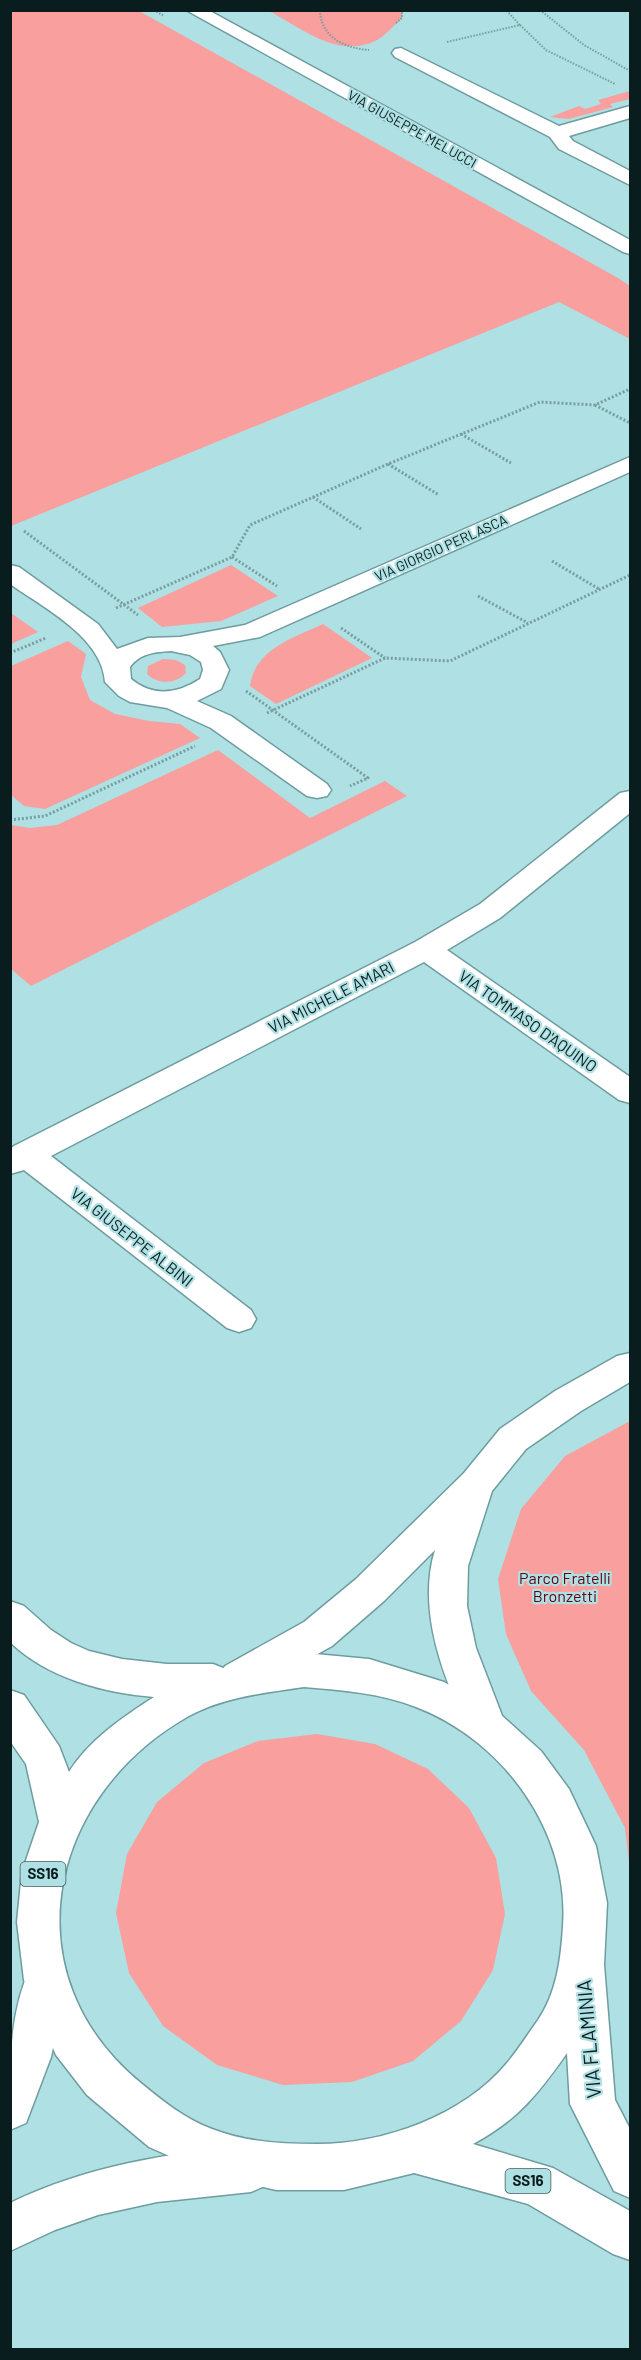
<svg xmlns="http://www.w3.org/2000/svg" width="641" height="2360" viewBox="0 0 641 2360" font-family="Barlow,sans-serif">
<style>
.green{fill:#f99f9d}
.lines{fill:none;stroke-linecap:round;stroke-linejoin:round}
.minor-casing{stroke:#6e9c9f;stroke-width:3}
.tertiary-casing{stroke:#6e9c9f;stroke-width:3}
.secondary-casing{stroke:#6e9c9f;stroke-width:3}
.primary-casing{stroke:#6e9c9f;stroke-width:3}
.path-far1{stroke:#779ea0;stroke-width:2;stroke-dasharray:1.5 1.5;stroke-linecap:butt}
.path{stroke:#779ea0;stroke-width:3;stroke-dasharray:2 2;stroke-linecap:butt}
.minor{fill:#fff;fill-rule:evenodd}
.tertiary{fill:#fff;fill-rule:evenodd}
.secondary{fill:#fff;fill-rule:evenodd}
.primary{fill:#fff;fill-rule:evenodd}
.labels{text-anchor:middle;stroke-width:4.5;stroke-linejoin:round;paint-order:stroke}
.far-street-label{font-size:14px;fill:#0a1d1e;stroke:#afe0e3}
.shield{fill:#afe0e3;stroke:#3c5859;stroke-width:1.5}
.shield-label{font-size:15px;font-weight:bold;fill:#0a1d1e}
.street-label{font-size:16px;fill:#0a1d1e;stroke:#afe0e3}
.park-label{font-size:16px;fill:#5f0212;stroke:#afe0e3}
.near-street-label{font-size:20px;fill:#0a1d1e;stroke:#afe0e3}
</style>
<rect width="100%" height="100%" fill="#afe0e3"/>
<!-- green -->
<g class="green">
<path d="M 11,10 L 139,11 L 618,278 L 630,286 L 630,339 L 559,302 L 11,526 Z"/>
<path d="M 269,11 L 402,11 L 402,18 C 394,25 386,35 377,40 C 339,60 301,28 269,11 Z"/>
<path d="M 630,91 L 630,99 L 610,104 L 613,107 L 569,119 L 550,117 L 579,106 L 585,109 L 601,104 L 598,100 Z"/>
<path d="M 231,565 L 278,596 L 221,621 L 162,627 L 138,608 Z"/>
<path d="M 11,613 L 38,632 L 11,644 Z"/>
<path d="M 323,624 L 372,658 L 276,704 L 250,686 C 255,649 293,638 323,624 Z"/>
<path d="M 68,641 L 86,654 L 81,677 L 90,700 L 115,714 L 149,721 L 180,724 L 200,738 L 45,809 L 24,806 L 11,795 L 11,666 Z"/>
<path d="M 163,659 L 176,660 L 185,665 L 186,673 C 176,684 158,685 147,674 L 148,666 Z"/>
<path d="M 218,750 L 310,818 L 385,781 L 407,796 L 31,986 L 11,969 L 11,825 L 30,828 L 57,825 Z"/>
<path d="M 630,1421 L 630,1870 L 625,1828 L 584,1750 L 531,1691 L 506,1634 L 498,1579 L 521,1509 L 565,1456 Z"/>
<path d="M 317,1734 L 375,1744 L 428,1769 L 469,1808 L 496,1858 L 505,1914 L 493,1970 L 461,2021 L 413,2061 L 352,2082 L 283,2085 L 217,2065 L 163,2026 L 129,1973 L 116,1913 L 127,1854 L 157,1802 L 204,1763 L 258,1741 Z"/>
</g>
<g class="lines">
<!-- minor casing -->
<g class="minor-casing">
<g id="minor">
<path d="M 401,48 L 559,126 L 630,106 L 630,118 L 569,136 L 573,141 L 630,171 L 630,185 L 559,149 L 550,137 L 395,57 L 392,53 L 395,49 Z"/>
<path d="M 630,457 L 630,472 L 260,637 L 213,646 L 220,652 L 229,670 L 221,689 L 197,701 L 231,716 L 327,784 L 331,790 L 327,796 L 317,798 L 307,796 L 211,728 L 167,708 L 130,702 L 119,696 L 105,682 C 102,637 44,608 10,584 L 10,565 L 19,567 L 98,624 L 117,649 L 148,638 L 180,637 L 245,625 ZM 171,651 L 190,655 L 201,662 L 203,670 L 200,679 C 177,694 153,697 131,679 L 130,667 C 140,653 156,652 171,651 Z"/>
<path d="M 630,791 L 630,813 L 500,918 L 447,950 L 630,1077 L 630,1103 L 619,1100 L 424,962 L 51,1156 L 251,1310 L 256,1319 L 251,1328 L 239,1332 L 227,1328 L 24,1170 L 10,1174 L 10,1149 L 14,1146 L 415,942 L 480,904 L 620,793 Z"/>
<path d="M 46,1960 L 61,1966 L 68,1980 L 51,2057 L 26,2123 L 10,2130 C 10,2074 7,2018 31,1966 Z"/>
<path d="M 251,2146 L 267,2153 L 274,2169 L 267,2185 L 251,2192 L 157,2202 L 98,2215 L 55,2230 L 10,2251 L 10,2203 C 87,2166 167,2153 251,2146 Z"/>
</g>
</g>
<!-- tertiary casing -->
<g class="tertiary-casing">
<path id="tertiary" d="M 630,1353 L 630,1382 L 581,1411 L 526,1449 L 492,1491 L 468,1566 L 467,1606 L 476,1648 L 506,1726 L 500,1738 L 486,1743 L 472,1738 C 445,1682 416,1612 435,1550 L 384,1601 L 332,1646 L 253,1690 L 239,1695 L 225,1690 L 219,1678 L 225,1666 L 304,1622 L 356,1579 L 464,1473 L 500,1429 L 555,1391 L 617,1356 Z"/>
</g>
<!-- secondary casing -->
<g class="secondary-casing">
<path id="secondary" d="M 186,10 L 208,10 L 630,240 L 630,254 L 623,252 Z"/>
</g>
<!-- primary casing -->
<g class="primary-casing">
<path id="primary" d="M 10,1601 L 24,1606 L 51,1630 L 71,1643 L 89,1651 L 122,1659 L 167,1664 L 213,1664 L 223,1668 L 236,1663 L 304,1653 L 369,1659 L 444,1682 L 500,1714 L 541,1751 L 569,1789 L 596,1846 L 607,1903 L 604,1965 L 615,2100 L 630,2129 L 630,2198 L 614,2191 L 570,2104 L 567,2053 C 538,2094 518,2120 473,2144 L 553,2168 L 630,2211 L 630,2260 L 613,2254 L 528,2204 L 414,2173 L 344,2190 L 276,2190 L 210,2174 L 149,2147 L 87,2095 L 56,2055 L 24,1980 L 17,1922 L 22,1872 L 39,1822 L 26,1764 L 10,1741 L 10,1690 L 24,1695 L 59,1746 L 69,1772 C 89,1740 123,1717 154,1697 C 104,1693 47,1678 10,1642 ZM 304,1687 C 342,1690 380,1693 416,1707 C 503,1740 570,1832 563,1926 C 561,1958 557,1992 538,2020 C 528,2034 518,2050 507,2063 C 463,2116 383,2144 317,2144 C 281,2144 245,2142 212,2129 C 185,2119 164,2102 142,2084 C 9,1976 46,1798 187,1717 C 223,1697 264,1693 304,1687 Z"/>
</g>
<!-- path-far1 -->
<g class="path-far1">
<path d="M 154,10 L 164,16"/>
<path d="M 320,10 C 321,38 345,48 369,50"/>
<path d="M 540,10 L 584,45 L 630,71"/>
<path d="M 396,23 L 402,18 L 402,10"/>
<path d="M 520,25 L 546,50 L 615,84"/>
<path d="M 447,42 L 520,25 L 506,10"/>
</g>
<!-- path -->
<g class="path">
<path d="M 595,405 L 630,423"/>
<path d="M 461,434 L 511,463"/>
<path d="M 388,464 L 439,495"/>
<path d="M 313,497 L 361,529"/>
<path d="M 24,531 L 138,615"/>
<path d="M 232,557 L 277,586"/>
<path d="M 552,561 L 599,589"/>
<path d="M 478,596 L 528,623"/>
<path d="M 116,608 L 232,557 L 250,525 L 388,464 L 540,402 L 595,405 L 630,389"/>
<path d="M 341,628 L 385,658"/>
<path d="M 10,653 L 46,638"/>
<path d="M 246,691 L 368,778 L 350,786"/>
<path d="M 267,713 L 385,658 L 450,661 L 630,575"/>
<path d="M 10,820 L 45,816 L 195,746"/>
</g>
<!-- minor -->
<use href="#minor" class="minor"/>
<!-- tertiary -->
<use href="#tertiary" class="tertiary"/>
<!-- secondary -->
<use href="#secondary" class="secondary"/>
<!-- primary -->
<use href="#primary" class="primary"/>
</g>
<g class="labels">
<!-- far-street labels -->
<g class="far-street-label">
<text transform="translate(412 129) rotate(29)" y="5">VIA GIUSEPPE MELUCCI</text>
<text transform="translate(441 548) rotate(-24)" y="5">VIA GIORGIO PERLASCA</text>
</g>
<!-- shield labels -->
<g class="shield">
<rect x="20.5" y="1862" width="45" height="24" rx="4.5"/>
<rect x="505.5" y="2169" width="45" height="24" rx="4.5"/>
</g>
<g class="shield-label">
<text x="43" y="1879">SS16</text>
<text x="528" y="2186">SS16</text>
</g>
<!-- street labels -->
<g class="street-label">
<text transform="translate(331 997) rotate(-27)" y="6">VIA MICHELE AMARI</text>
<text transform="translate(528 1021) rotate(35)" y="6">VIA TOMMASO D'AQUINO</text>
<text transform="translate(132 1237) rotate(38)" y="6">VIA GIUSEPPE ALBINI</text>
</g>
<!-- park labels -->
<g class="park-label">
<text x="565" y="1584">Parco Fratelli<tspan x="565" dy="18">Bronzetti</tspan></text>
</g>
<!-- near-street labels -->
<g class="near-street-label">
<text transform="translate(589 2039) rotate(-95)" y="7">VIA FLAMINIA</text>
</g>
</g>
<!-- border -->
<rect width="641" height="2360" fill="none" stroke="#0a1d1e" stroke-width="24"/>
</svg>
